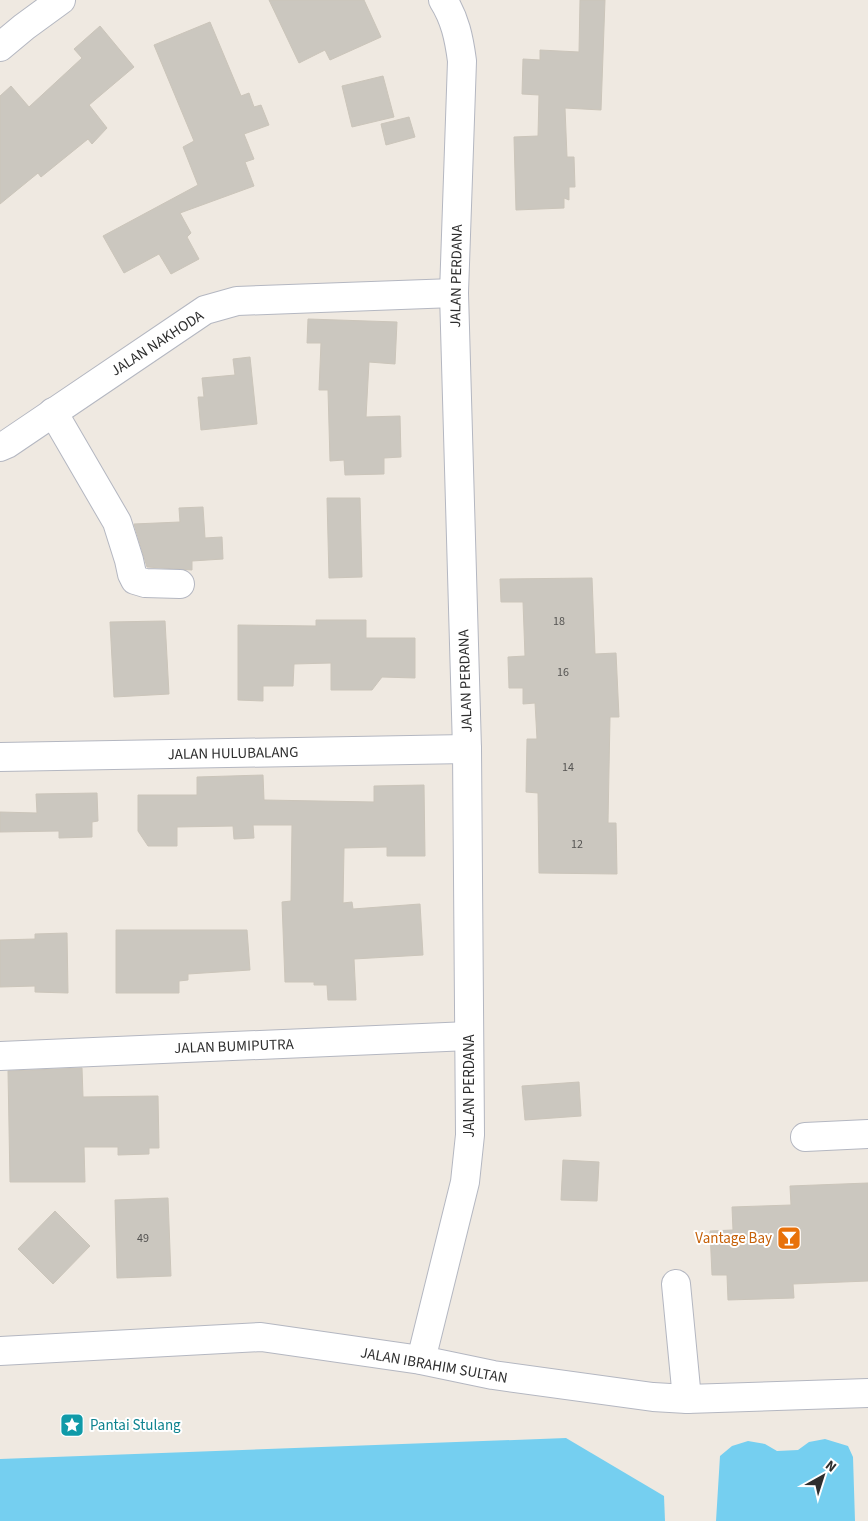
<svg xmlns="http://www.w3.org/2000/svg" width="868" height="1521" viewBox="0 0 868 1521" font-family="'Source Sans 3',sans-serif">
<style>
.water{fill:#75cff0}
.building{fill:#cbc7bf;stroke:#cbc5ba}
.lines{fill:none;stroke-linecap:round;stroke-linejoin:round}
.minor-casing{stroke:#b4b7c1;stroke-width:30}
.minor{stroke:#fff;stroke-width:28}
.labels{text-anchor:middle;stroke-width:4;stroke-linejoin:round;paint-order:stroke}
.number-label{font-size:12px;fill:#555452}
.street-label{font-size:15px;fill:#2e2e2e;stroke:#fff}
.food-label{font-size:15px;fill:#c56008;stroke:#fff;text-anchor:end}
.culture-label{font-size:15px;fill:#0d838f;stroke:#fff;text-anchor:start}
</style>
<rect width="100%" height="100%" fill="#efe9e1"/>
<!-- water -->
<g class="water">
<path d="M 566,1438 L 664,1496 L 665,1521 L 0,1521 L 0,1459 Z"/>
<path d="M 825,1439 L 848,1446 L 853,1457 L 855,1521 L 716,1521 L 720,1456 L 732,1446 L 748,1441 L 765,1444 L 777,1451 L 798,1450 L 809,1442 Z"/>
</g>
<!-- building -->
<g class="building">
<path d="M 269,0 L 364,0 L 381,37 L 330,60 L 325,50 L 299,63 Z"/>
<path d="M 580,0 L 605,0 L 601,110 L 565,108 L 567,157 L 574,157 L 575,187 L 569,187 L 569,200 L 564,198 L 564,208 L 516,210 L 514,137 L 538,136 L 539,95 L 522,94 L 523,59 L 540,60 L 540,50 L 579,52 Z"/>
<path d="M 210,22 L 241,96 L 249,93 L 254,107 L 261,105 L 269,125 L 244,134 L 254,159 L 245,162 L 254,186 L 180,213 L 191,233 L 187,237 L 199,259 L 171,274 L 159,254 L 124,273 L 103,236 L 198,185 L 183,147 L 194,141 L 154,45 Z"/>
<path d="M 100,26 L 134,67 L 89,105 L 107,128 L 92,144 L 88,139 L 41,177 L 38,173 L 0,204 L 0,96 L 11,86 L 29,107 L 82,58 L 74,49 Z"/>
<path d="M 383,76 L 394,117 L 352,127 L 342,86 Z"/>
<path d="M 409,117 L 415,137 L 386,145 L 381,124 Z"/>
<path d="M 308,319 L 397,322 L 395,364 L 369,362 L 366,417 L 400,416 L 401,457 L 384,458 L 384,474 L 345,475 L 344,460 L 330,461 L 328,390 L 319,390 L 321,343 L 307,343 Z"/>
<path d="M 250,357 L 257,424 L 201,430 L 198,397 L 204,397 L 202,378 L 235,375 L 233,359 Z"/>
<path d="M 327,498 L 360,498 L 362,577 L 329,578 Z"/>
<path d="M 203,507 L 205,538 L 222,537 L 223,559 L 192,561 L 192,570 L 147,567 L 134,524 L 180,522 L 179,508 Z"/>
<path d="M 592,578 L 595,654 L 616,653 L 619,717 L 610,717 L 608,823 L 616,823 L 617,874 L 539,873 L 538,793 L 526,792 L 527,739 L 537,739 L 535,703 L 523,704 L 523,688 L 509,688 L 508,657 L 525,656 L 523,602 L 501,602 L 500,579 Z"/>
<path d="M 316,620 L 366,620 L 366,638 L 415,638 L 415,678 L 382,677 L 372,690 L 331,690 L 331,663 L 294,664 L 293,686 L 263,686 L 263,701 L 238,700 L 238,625 L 316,626 Z"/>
<path d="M 165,621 L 169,694 L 114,697 L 110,622 Z"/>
<path d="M 263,775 L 264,800 L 374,802 L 374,786 L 424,785 L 425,856 L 387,856 L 387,847 L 344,848 L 343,903 L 352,902 L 353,909 L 420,904 L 423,955 L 354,959 L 356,1000 L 328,1000 L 327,985 L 314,985 L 314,982 L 285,982 L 282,902 L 291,901 L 292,825 L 253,825 L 254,838 L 234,839 L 233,826 L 177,827 L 177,846 L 148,846 L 138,831 L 138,795 L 197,795 L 197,777 Z"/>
<path d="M 97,793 L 98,821 L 92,822 L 92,837 L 59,838 L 59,831 L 0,832 L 0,812 L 37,813 L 36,794 Z"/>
<path d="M 116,930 L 247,930 L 250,970 L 188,974 L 188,980 L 179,981 L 179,993 L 116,993 Z"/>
<path d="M 67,933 L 68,993 L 35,992 L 35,986 L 0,987 L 0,940 L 35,939 L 35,934 Z"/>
<path d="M 82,1068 L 83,1097 L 158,1096 L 159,1148 L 149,1148 L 149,1154 L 118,1155 L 118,1147 L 84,1147 L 85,1182 L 10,1182 L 8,1071 Z"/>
<path d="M 579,1082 L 581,1116 L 525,1120 L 522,1086 Z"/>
<path d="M 563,1160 L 599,1162 L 597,1201 L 561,1200 Z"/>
<path d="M 868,1183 L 868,1281 L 793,1284 L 794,1298 L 728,1300 L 727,1275 L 712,1275 L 710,1231 L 733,1230 L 732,1207 L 791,1205 L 790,1186 Z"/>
<path d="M 168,1198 L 171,1276 L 117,1278 L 115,1200 Z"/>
<path d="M 55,1211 L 90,1246 L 53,1284 L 18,1249 Z"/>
</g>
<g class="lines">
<!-- minor casing -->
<g class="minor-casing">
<g id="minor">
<path d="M 0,47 L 24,27 L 61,0"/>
<path d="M 53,412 L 117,522 L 129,560 L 132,574 L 135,580 L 145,583 L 180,584"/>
<path d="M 0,447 L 7,444 L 205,310 L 237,301 L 454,293"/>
<path d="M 0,757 L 467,749"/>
<path d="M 0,1056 L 469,1036"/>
<path d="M 805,1137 L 868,1134"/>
<path d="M 676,1284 L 687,1399"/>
<path d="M 0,1351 L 261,1337 L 421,1360 L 493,1375 L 653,1397 L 687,1399 L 868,1393"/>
<path d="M 421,1360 L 465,1182 L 470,1135 L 467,749 L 454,293 L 462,61 C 459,38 455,19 443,0"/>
</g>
</g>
<!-- minor -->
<use href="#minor" class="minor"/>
</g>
<!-- icons -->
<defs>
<g id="bar-square" transform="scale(1.25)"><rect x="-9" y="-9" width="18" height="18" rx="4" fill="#e8710a" stroke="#fff"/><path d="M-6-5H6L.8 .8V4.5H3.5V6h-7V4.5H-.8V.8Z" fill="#fff"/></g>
<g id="sight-square" transform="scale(1.25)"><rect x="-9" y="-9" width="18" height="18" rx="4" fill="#0f9aa8" stroke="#fff"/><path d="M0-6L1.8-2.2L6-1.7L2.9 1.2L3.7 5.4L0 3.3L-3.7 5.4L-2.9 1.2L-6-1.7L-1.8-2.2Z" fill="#fff"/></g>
</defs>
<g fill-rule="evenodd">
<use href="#bar-square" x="789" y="1238"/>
<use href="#sight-square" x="72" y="1425"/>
</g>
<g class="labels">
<!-- number labels -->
<g class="number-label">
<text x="559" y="625">18</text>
<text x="563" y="676">16</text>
<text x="568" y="771">14</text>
<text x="577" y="848">12</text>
<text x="143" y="1242">49</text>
</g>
<!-- street labels -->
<g class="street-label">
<text transform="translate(456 276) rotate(-89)" y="5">JALAN PERDANA</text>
<text transform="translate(157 343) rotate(-33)" y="5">JALAN NAKHODA</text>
<text transform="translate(465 681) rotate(-92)" y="5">JALAN PERDANA</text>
<text transform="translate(233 753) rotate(-1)" y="5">JALAN HULUBALANG</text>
<text transform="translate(234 1046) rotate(-2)" y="5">JALAN BUMIPUTRA</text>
<text transform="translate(469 1086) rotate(-90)" y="5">JALAN PERDANA</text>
<text transform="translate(434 1365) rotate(10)" y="5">JALAN IBRAHIM SULTAN</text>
</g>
<!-- food labels -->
<g class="food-label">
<text x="772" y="1243">Vantage Bay</text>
</g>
<!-- culture labels -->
<g class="culture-label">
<text x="90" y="1430">Pantai Stulang</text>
</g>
</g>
<!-- north arrow -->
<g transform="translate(823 1476) rotate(39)" stroke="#ffffff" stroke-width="4" paint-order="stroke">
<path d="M0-4L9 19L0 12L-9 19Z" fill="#2e2e2e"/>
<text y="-8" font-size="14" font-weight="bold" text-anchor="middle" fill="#2e2e2e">N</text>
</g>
</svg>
